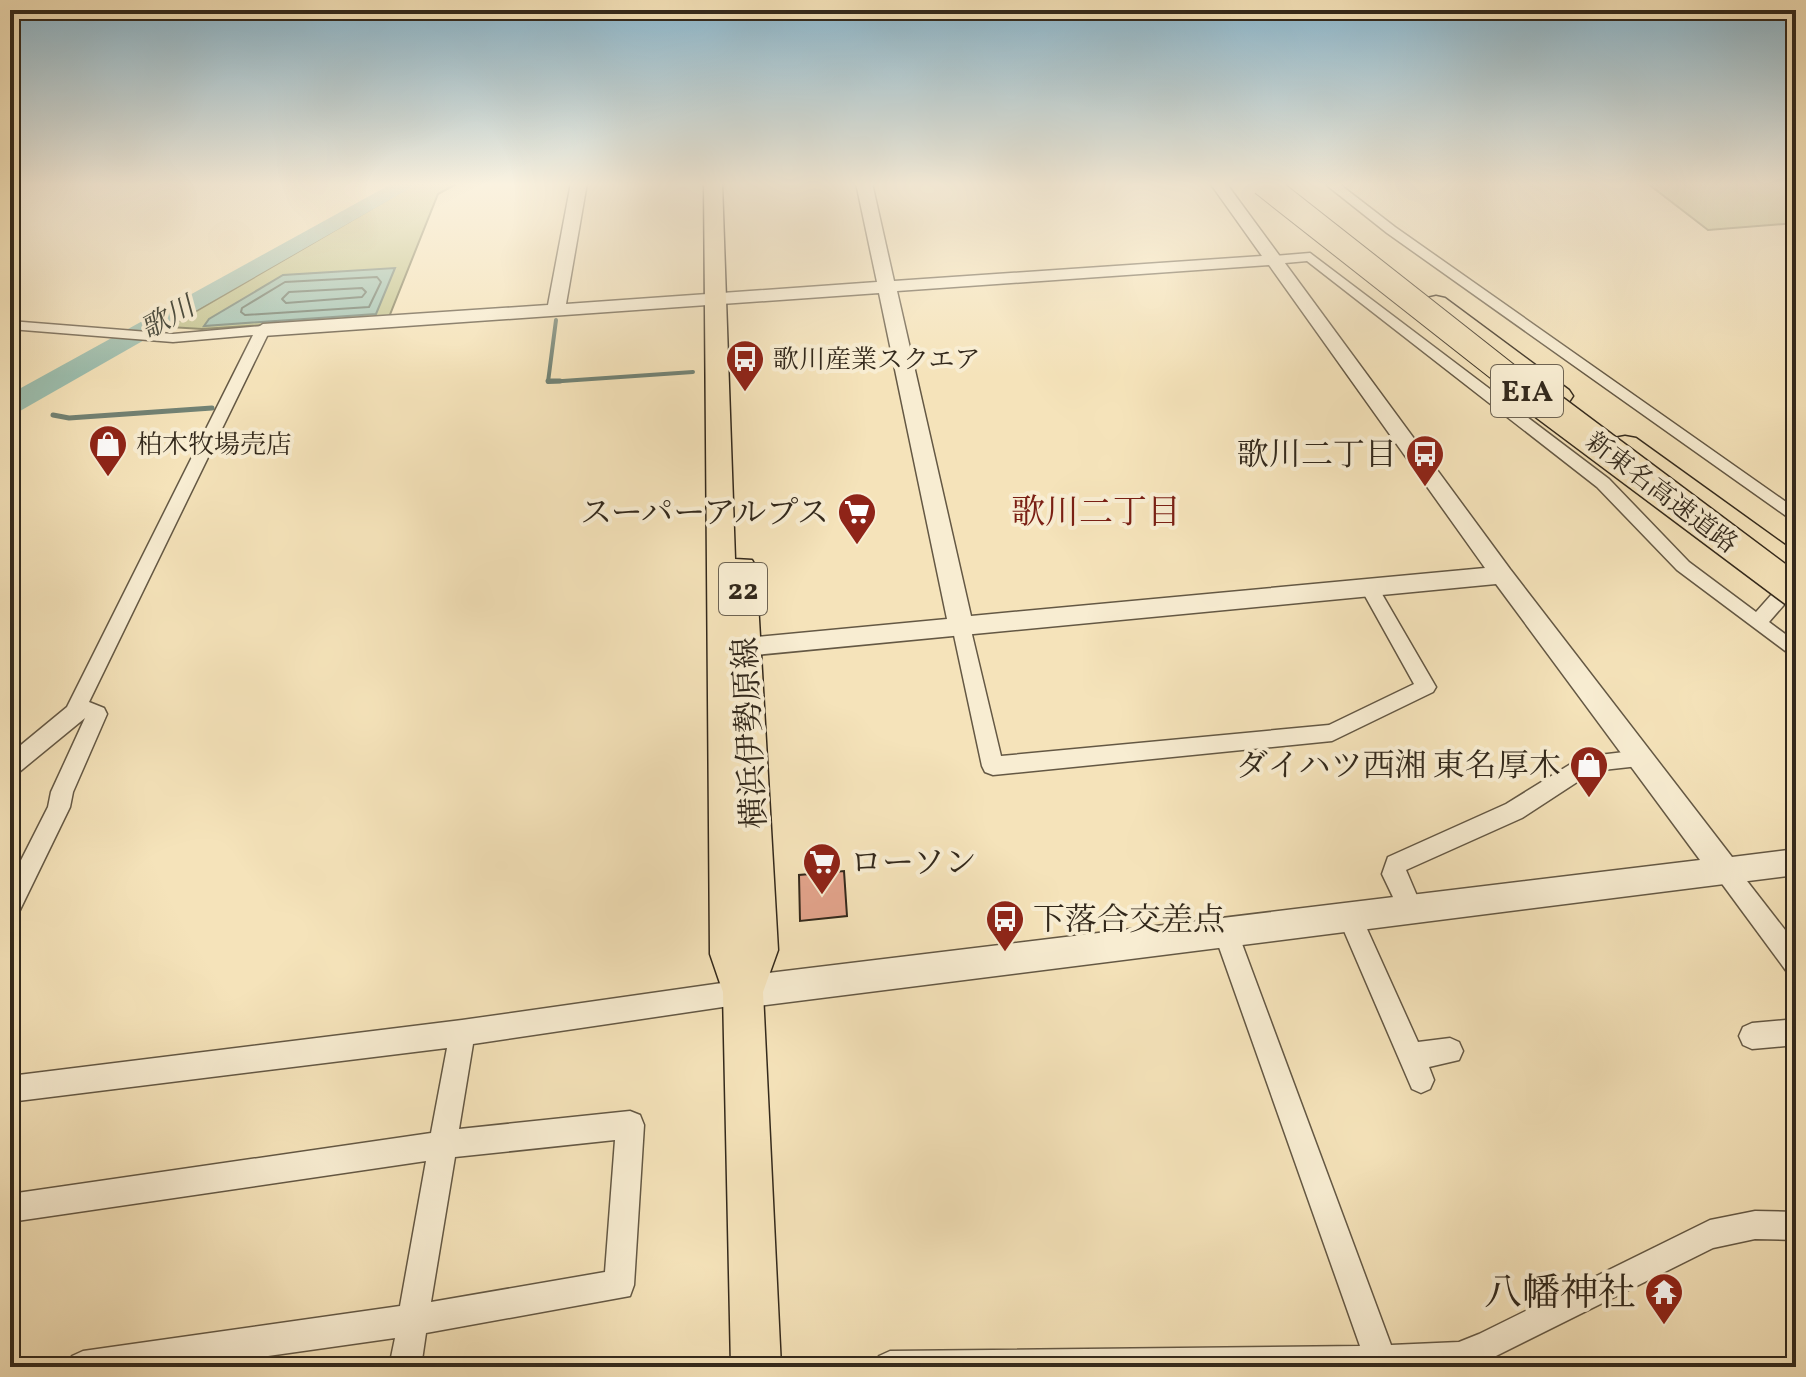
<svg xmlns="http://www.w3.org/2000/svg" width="1806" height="1377" viewBox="0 0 1806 1377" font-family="Vollkorn,'Noto Serif JP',serif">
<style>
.green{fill:#c1c28c;stroke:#7a7654;stroke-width:2}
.water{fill:#9cbeae;stroke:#728274;stroke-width:2}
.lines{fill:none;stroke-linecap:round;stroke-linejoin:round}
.shore{stroke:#687465;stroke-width:2}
.stream-far1{stroke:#728274;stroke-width:4}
.stream{stroke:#728274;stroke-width:5}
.river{fill:#9cbeae;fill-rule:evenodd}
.building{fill:#e3a48c;stroke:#33291c;stroke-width:2}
.minor-casing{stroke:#645844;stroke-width:3}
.tertiary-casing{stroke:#645844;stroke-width:3}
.primary-casing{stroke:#33291c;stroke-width:3}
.motorway-casing{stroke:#33291c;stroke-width:3}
.minor{fill:#f8edd2;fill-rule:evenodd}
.tertiary{fill:#f8edd2;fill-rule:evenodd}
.primary{fill:#f5e3ba;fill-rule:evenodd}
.motorway{fill:#f5e3ba;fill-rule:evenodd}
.motorway-bridge-far1-casing{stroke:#33291c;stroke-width:27;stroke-linecap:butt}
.motorway-bridge-casing{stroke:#33291c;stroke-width:35;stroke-linecap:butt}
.motorway-bridge-far1{stroke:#f5e3ba;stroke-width:25}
.motorway-bridge{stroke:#f5e3ba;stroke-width:32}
.labels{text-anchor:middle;stroke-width:8;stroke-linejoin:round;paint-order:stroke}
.far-poi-label{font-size:26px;fill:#33291c;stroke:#f8edd2;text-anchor:start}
.far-street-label{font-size:26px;fill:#33291c;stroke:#f8edd2}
.far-water-label{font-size:28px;font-style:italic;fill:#4d4e40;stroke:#f8edd2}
.shield{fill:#f8edd2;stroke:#6e6453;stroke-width:2}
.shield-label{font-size:30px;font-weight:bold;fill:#33291c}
.poi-label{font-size:32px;fill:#33291c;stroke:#f8edd2;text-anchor:end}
.street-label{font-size:32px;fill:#33291c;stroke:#f8edd2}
.neighbourhood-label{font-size:34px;fill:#7a1f14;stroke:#f8edd2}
.near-poi-label{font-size:38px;fill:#33291c;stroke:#f8edd2;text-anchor:end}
</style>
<rect width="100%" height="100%" fill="#f5e3ba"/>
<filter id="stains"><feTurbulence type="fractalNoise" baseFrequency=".0025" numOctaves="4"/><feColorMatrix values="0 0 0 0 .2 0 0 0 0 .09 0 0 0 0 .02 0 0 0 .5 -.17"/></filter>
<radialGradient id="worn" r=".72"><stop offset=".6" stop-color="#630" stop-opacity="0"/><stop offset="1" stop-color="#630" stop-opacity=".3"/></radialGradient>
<!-- green -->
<g class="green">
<path d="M 416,183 L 458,183 L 438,194 L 389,317 L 202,329 L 169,327 Z"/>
<path d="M 1647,183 L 1796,183 L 1796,223 L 1708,230 Z"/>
</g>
<!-- water -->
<path class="water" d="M 395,268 L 376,314 L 204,326 L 209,319 L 283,275 Z"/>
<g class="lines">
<!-- shore -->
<g class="shore">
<path d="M 377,277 L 381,282 L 369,307 L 245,315 L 241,312 L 242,308 L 285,282 Z"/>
<path d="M 362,288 L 366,292 L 362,297 L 286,303 L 282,299 L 289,292 Z"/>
</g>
<!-- stream-far1 -->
<path class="stream-far1" d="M 556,320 L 548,382 L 693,372"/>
<!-- stream -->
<g class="stream">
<path d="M 548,381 L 560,381"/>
<path d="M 53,415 L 69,418 L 212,408"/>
</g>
<!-- river -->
<path class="river" d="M 393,183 L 419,183 L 20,411 L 10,413 L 10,394 Z"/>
</g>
<!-- building -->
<path class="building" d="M 844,871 L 847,916 L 800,921 L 799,875 Z"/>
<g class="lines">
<!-- minor casing -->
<g class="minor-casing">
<g id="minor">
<path d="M 1324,183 L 1338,183 L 1395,227 L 1796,509 L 1796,523 L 1387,233 Z"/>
<path d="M 1310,253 L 1609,479 L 1689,562 L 1756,612 L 1789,575 L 1796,574 L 1796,591 L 1769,622 L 1796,642 L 1796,659 L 1677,570 L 1597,487 L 1307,261 L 1274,264 L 1268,260 L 1274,256 Z"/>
<path d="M 10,321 L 173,334 L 263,326 L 270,330 L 89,702 L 104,708 L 107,714 L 73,792 L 70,807 L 18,914 L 10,917 L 10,882 L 48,807 L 51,792 L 85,718 L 18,773 L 10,776 L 10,754 L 67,707 L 253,335 L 173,342 L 10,329 Z"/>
<path d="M 1369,580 L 1375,582 L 1436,687 L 1433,692 L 1332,741 L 993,775 L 985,772 L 982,766 L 952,626 L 954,621 L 968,621 L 970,626 L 1001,756 L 1329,725 L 1414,684 L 1360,587 Z"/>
<path d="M 1641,750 L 1648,753 L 1652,759 L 1648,765 L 1594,771 L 1522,818 L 1406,870 L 1423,910 L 1419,918 L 1411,921 L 1403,918 L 1382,874 L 1388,857 L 1506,804 L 1582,757 Z"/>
<path d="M 1725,860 L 1733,863 L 1796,944 L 1796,976 L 1787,972 L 1717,877 L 1714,870 L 1717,863 Z"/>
<path d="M 1350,906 L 1358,909 L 1418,1042 L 1450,1038 L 1459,1042 L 1463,1051 L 1459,1060 L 1429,1067 L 1434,1080 L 1430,1089 L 1421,1093 L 1412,1089 L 1338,917 L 1342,909 Z"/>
<path d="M 1226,922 L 1234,925 L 1238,933 L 1391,1345 L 1459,1342 L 1479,1334 L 1710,1220 L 1755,1211 L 1796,1212 L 1796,1240 L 1755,1239 L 1713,1248 L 1474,1367 L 874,1367 L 879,1356 L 890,1351 L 1360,1346 L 1214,933 L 1218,925 Z"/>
<path d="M 743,980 L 752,983 L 755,992 L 752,1001 L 743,1004 L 473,1044 L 459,1129 L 630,1111 L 640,1115 L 644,1125 L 634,1285 L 630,1296 L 426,1333 L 421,1367 L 389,1367 L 395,1338 L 191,1367 L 67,1367 L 72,1356 L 83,1351 L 400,1306 L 426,1161 L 10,1222 L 10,1194 L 431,1133 L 447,1048 L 10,1102 L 10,1076 L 462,1020 ZM 615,1140 L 605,1272 L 431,1302 L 455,1157 Z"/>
<path d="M 1796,1019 L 1796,1045 L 1752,1049 L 1743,1045 L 1739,1036 L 1743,1027 L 1752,1023 Z"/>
</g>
</g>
<!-- tertiary casing -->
<g class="tertiary-casing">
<path id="tertiary" d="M 571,183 L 587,183 L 566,304 L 877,282 L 856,183 L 872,183 L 894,281 L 1262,256 L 1210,183 L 1226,183 L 1510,569 L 1732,857 L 1796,849 L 1796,875 L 743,1008 L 732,1003 L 727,992 L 732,981 L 743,976 L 1700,860 L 1496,584 L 745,656 L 736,654 L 732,647 L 736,640 L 745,638 L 947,619 L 879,293 L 263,336 L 254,330 L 263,324 L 548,305 ZM 1269,265 L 1485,568 L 971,616 L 897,291 Z"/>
</g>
<!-- primary casing -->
<g class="primary-casing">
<path id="primary" d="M 704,183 L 722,183 L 735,559 L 752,560 L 756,567 L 778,950 L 763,992 L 781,1367 L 731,1367 L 723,992 L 710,954 Z"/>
</g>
<!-- motorway casing -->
<g class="motorway-casing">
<g id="motorway">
<path d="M 1436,296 L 1445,298 L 1569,390 L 1573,396 L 1569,402 L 1559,405 L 1549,402 L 1427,310 L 1423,304 L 1427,298 Z"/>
<path d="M 1625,436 L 1636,438 L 1796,553 L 1796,582 L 1784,579 L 1614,452 L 1610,445 L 1614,438 Z"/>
</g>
</g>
<!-- minor -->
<use href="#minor" class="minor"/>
<!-- tertiary -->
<use href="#tertiary" class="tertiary"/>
<!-- primary -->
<use href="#primary" class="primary"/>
<!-- motorway -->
<use href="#motorway" class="motorway"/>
<!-- motorway-bridge-far1 casing -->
<g class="motorway-bridge-far1-casing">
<path id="motorway-bridge-far1" d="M 1263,183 L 1517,383"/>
</g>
<!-- motorway-bridge casing -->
<g class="motorway-bridge-casing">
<path id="motorway-bridge" d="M 1514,381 L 1796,592"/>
</g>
<!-- motorway-bridge-far1 -->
<use href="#motorway-bridge-far1" class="motorway-bridge-far1"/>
<!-- motorway-bridge -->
<use href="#motorway-bridge" class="motorway-bridge"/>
</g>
<!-- sky -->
<linearGradient id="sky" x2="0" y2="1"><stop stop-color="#89b8d1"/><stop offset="0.49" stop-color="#faf2e0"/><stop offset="1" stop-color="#faf2e0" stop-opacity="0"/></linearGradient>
<rect width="1806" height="376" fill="url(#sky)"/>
<!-- icons -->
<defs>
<g id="bus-pin" transform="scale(2)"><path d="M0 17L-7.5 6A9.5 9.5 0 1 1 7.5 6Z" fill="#8f2418" stroke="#f8edd2"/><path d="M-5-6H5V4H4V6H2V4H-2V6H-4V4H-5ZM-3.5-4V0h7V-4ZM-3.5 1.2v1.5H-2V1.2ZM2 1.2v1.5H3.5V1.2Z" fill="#fff"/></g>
<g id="shop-pin" transform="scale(2)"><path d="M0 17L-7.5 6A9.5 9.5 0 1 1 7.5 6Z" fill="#8f2418" stroke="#f8edd2"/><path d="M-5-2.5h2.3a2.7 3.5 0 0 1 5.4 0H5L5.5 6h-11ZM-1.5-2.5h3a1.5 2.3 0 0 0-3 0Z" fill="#fff"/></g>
<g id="supermarket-pin" transform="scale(2)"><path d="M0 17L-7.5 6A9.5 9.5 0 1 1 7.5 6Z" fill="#8f2418" stroke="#f8edd2"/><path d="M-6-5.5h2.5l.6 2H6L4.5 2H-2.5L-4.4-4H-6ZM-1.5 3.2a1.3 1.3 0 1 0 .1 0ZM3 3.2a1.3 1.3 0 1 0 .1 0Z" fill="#fff"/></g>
<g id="temple-pin" transform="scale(2)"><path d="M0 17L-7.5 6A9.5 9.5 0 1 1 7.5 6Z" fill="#8f2418" stroke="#f8edd2"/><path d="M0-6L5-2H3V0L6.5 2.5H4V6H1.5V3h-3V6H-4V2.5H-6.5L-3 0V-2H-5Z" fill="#fff"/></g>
</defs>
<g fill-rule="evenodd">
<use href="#bus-pin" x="745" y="359"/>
<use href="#shop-pin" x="108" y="444"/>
<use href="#bus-pin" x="1425" y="454"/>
<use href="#supermarket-pin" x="857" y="512"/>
<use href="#shop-pin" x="1589" y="765"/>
<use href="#supermarket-pin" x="822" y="862"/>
<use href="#bus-pin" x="1005" y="919"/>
<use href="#temple-pin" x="1664" y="1292"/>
</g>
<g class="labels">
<!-- far-poi labels -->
<g class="far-poi-label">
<text x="773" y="368">歌川産業スクエア</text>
<text x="136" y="453">柏木牧場売店</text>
</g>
<!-- far-street labels -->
<g class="far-street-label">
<text transform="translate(1662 492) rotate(37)" y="9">新東名高速道路</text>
</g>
<!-- far-water labels -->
<g class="far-water-label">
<text transform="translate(167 317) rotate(-29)" y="10">歌川</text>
</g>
<!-- shield labels -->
<g class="shield">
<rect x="1491" y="365" width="72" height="52" rx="6"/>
<rect x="719" y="563" width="48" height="52" rx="6"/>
</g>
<g class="shield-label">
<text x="1527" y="401">E1A</text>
<text x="743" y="599">22</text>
</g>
<!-- poi labels -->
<g class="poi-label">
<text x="1397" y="465">歌川二丁目</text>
<text x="829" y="523">スーパーアルプス</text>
<text x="1561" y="776">ダイハツ西湘 東名厚木</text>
<text x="850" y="873" text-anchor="start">ローソン</text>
<text x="1033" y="930" text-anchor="start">下落合交差点</text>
</g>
<!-- street labels -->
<g class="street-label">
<text transform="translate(749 733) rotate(-93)" y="11">横浜伊勢原線</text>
</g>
<!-- neighbourhood labels -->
<g class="neighbourhood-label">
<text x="1096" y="523">歌川二丁目</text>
</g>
<!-- near-poi labels -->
<g class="near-poi-label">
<text x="1636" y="1305">八幡神社</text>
</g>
</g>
<!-- margin -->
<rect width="1806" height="1377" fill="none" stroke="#f5e3ba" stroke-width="40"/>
<rect x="12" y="12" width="1782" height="1353" fill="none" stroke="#33291c" stroke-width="4"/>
<rect x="20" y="20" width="1766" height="1337" fill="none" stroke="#33291c" stroke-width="2"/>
<rect width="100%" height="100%" filter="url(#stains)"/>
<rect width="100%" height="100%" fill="url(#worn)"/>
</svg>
